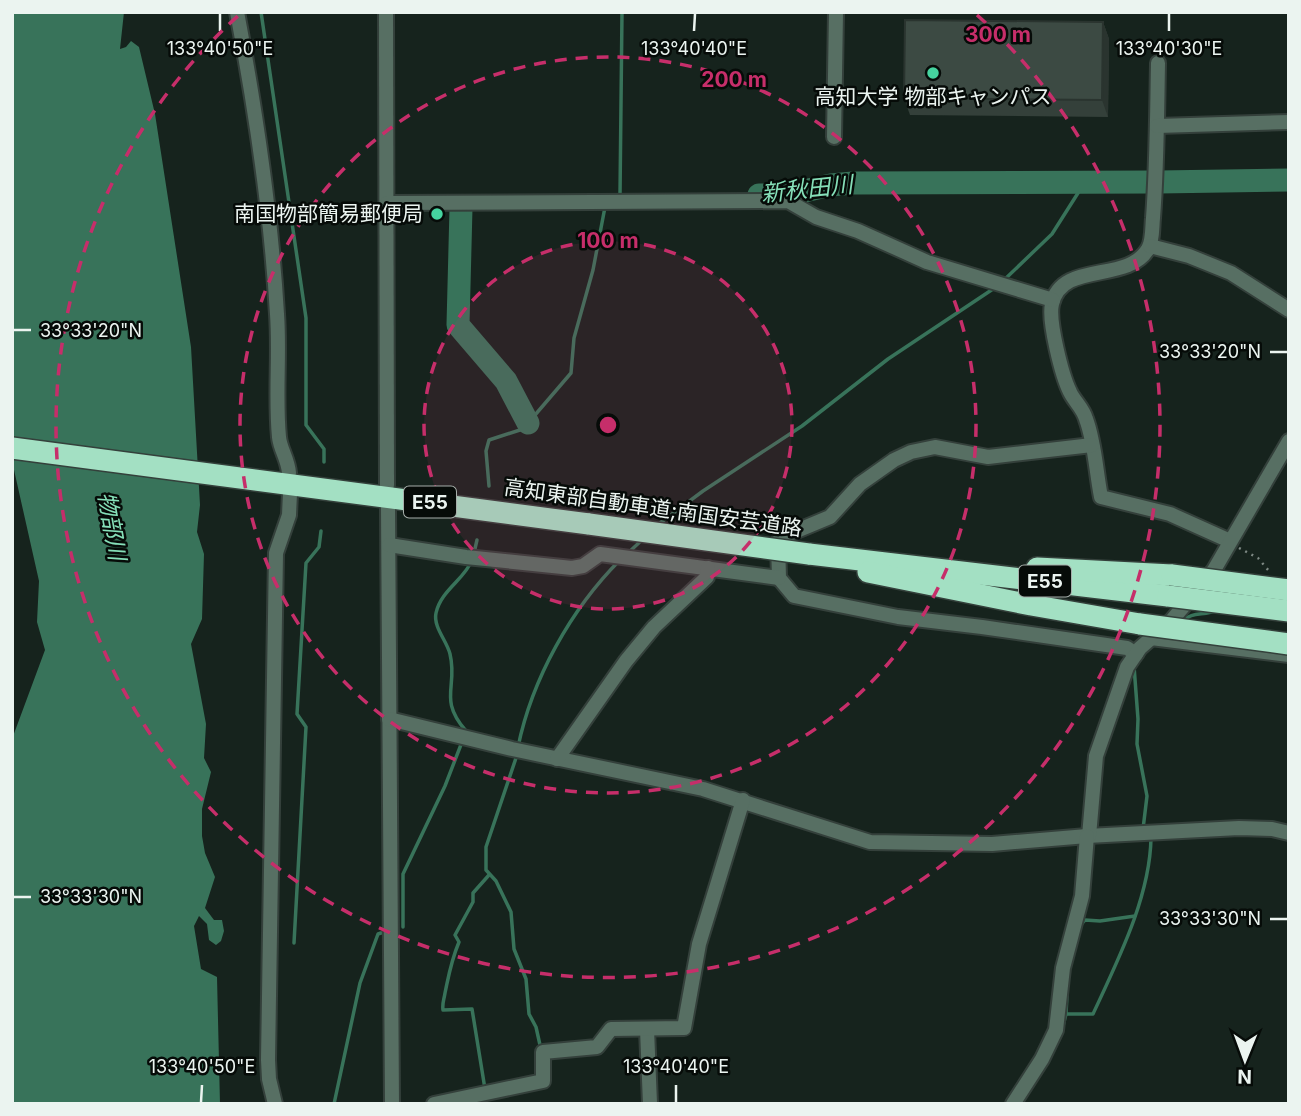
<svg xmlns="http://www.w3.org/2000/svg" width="1301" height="1116" viewBox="0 0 1301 1116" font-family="Inter,'Noto Sans JP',sans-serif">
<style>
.water{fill:#38735a}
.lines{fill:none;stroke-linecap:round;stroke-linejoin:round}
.stream{stroke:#38735a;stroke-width:3.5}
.river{stroke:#38735a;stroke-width:23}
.minor-casing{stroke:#34403b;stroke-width:18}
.highway-casing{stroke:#34403b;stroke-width:24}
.path{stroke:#7f8a85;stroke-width:2.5;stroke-dasharray:2 5;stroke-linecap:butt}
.minor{stroke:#576f63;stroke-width:14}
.highway{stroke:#a3e0c3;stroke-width:21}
.highway-bridge-casing{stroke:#34403b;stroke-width:24;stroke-linecap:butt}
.highway-bridge{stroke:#a3e0c3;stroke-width:21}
.wall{fill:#34403a}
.shaded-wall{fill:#2a342f}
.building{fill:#3c4a43;stroke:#2a342f;stroke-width:2}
.ticks{fill:none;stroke:#ebf4f0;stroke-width:2.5}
.ring{fill:none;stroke:#c62e6a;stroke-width:3.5;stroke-dasharray:12 9}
.poi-dot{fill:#45d49f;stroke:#060b08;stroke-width:2.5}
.labels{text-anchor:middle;stroke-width:5;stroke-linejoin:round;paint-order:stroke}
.shield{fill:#060b08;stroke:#a6aeaa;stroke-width:2}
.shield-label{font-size:19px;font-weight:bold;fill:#ebf4f0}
.poi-label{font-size:21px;fill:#ebf4f0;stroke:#060b08}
.street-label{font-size:21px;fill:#ebf4f0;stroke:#060b08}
.water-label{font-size:23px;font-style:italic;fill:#86e0b9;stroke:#060b08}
.ticks-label{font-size:18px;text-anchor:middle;fill:#ebf4f0;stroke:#060b08;stroke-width:5;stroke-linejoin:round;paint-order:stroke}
.centre{fill:#c62e6a;stroke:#060b08;stroke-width:3.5}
.ring-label{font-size:21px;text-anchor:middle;font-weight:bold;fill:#c62e6a;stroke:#060b08;stroke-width:5;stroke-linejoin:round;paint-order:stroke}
</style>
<rect width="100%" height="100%" fill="#16231d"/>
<!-- water -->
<path class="water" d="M 12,12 L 124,12 L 120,49 L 126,47 L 131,41 L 139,47 L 155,114 L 191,347 L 200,505 L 197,532 L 204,554 L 202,619 L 191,644 L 206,724 L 204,758 L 211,772 L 202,809 L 202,836 L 205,853 L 215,877 L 205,908 L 214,920 L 222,920 L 224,931 L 221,941 L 216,945 L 209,940 L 207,924 L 199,916 L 194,926 L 201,969 L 217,977 L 220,1104 L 12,1104 L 12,739 L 45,650 L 37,622 L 39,581 L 12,461 Z"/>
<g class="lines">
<!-- stream -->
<g class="stream">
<path d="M 261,12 L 306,318 L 306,425 L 324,449 L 324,462"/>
<path d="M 620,195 L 622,12"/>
<path d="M 1004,280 L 1052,234 L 1085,182"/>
<path d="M 489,486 L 486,451 L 489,440 L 523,429 L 571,373 L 574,338 L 593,270 L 605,207"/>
<path d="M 656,526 L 703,491 L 802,426 L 888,359 L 996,287"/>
<path d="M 474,553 L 477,540"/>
<path d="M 628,553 L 643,539"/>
<path d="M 1180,622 C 1195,610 1202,617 1218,610"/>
<path d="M 1134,666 L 1138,719 L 1137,744 L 1147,796 L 1143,829"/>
<path d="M 465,733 L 466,731 C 438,699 458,687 450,654 C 447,641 433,627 436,613 C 441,590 465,579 472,560"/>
<path d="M 518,747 C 532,679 571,609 620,560"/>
<path d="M 517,755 L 486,847 L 486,870 L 496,881 L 511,912 L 514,949 L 526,979 L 529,1014 L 536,1027 L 540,1045"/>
<path d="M 1080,926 L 1085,920 L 1100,921 L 1135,916"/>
<path d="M 403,927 L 403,874 L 445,786 L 462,742"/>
<path d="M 294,943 L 306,727 L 297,714 L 306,563 L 319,547 L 321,531"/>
<path d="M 1066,1014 L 1067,995"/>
<path d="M 1063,1026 L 1066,1014 L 1093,1014 C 1118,960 1150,897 1151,838"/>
<path d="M 485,1089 L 472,1009 L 443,1010 C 442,1003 444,1000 445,993 C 449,974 451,961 459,942 L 455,935 L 473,902 L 473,893 L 489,875"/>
<path d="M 334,1104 L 360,983 L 378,934 L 381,933"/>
</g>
<!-- river -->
<g class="river">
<path d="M 1159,182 L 1289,180"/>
<path d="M 759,195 L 786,195 L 831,185 L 853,183 L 1152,182"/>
<path d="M 461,208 L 458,325 L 506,381 L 528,423"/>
</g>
<!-- minor casing -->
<g class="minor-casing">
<g id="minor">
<path d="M 237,12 C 256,112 271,212 277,314 C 280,355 275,396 279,437 C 280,449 288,459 289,473"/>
<path d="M 386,12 L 387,485"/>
<path d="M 1158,63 C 1157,115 1157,166 1153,218 C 1152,227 1153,241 1148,249 C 1127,284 1062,260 1052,304 C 1048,321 1062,376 1070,392 C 1074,401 1083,408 1086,419 C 1095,443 1096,472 1101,497 L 1170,514 L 1230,541"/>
<path d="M 1157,126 L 1289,122"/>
<path d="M 834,137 L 836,12"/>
<path d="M 387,203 L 788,201 L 816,217 L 858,231 L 927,262 L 1053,300"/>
<path d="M 1150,246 L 1189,256 L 1231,273 L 1289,310"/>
<path d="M 1092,445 L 988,457 L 935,447 L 911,452 L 894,460 L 860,484 L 830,517 L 782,537 L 778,542 L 779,578 L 794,596 L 898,617 L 982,627 L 1127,648 L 1136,654"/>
<path d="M 388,508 L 392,1104"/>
<path d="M 389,545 L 466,557 L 572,568 L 583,566 L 600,554 L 779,578"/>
<path d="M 1151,638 L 1289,655"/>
<path d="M 389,719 L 512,749 L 703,789 L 870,842 L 992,844 L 1087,836 L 1239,828 L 1272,829 L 1289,833"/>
<path d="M 557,759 L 626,661 L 654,627 L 707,577 L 708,568"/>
<path d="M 1089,836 L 1096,756 L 1127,667 L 1140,648 L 1172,620 L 1214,570 L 1289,441"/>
<path d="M 647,1029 L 650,1104"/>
<path d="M 275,1104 L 269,1079 L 268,1060 L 276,553 L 289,515 L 290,493"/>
<path d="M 434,1104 L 543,1081 L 543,1052 L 597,1047 L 611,1029 L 684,1028 L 699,944 L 743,800"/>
<path d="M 1013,1104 L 1042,1059 L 1056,1030 L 1063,968 L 1082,896 L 1087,836"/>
</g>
</g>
<!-- highway casing -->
<g class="highway-casing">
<g id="highway">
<path d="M 12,448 L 589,524"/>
<path d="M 809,554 L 1168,596"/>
<path d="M 1037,568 L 1172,575"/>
<path d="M 868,572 L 1031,605 L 1140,624"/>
</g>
</g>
<!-- path -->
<path class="path" d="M 1239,548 L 1258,558 L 1269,571"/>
<!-- minor -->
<use href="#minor" class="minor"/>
<!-- highway -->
<use href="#highway" class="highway"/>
<!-- highway-bridge casing -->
<g class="highway-bridge-casing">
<g id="highway-bridge">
<path d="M 589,524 L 809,554"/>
<path d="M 1172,575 L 1289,590"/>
<path d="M 1168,596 L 1289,611"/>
<path d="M 1140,624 L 1289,644"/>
</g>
</g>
<!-- highway-bridge -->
<use href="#highway-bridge" class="highway-bridge"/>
</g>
<!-- wall -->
<path class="wall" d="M 1103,22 L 1109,39 L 1108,117 L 910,115 L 904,98 Z"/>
<!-- shaded-wall -->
<path class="shaded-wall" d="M 1103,22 L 1109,39 L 1108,117 L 1102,100 Z"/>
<!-- building -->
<path class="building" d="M 905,20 L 1103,22 L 1102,100 L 904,98 Z"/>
<!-- ticks -->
<path class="ticks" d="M 220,31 L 220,14M 694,31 L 695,14M 1169,31 L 1169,14M 14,330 L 31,330M 1270,352 L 1287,352M 14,897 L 31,897M 1270,919 L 1287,919M 201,1102 L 202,1085M 676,1102 L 676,1085"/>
<!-- distance rings -->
<circle cx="608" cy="425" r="184" fill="#c62e6a" fill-opacity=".12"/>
<g class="ring">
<circle cx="608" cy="425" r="184"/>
<circle cx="608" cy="425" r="368"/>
<path d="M977 15A552 552 0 1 1 239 15"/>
</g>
<!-- markers -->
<g class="poi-dot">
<circle cx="933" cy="73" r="7"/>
<circle cx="437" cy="214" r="7"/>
</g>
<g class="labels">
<!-- shield labels -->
<g class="shield">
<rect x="404" y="486.5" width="52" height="31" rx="5"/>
<rect x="1019" y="565.5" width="52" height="31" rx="5"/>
</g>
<g class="shield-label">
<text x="430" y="509">E55</text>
<text x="1045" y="588">E55</text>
</g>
<!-- poi labels -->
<g class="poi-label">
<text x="933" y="104">高知大学 物部キャンパス</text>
<text x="423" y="221" text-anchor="end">南国物部簡易郵便局</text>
</g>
<!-- street labels -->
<g class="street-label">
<text transform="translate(653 508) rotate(8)" y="7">高知東部自動車道;南国安芸道路</text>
</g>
<!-- water labels -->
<g class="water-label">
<text transform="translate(807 189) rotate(-6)" y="8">新秋田川</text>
<text transform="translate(112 526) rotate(80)" y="8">物部川</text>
</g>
</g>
<g class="ticks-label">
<text x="220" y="55">133°40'50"E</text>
<text x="694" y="55">133°40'40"E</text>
<text x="1169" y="55">133°40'30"E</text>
<text x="91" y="337">33°33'20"N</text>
<text x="1210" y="358">33°33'20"N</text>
<text x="91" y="903">33°33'30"N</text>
<text x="1210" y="925">33°33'30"N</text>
<text x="202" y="1073">133°40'50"E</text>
<text x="676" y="1073">133°40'40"E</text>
</g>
<circle cx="608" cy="425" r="10" class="centre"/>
<g class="ring-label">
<text x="998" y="42">300 m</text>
<text x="734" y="87">200 m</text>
<text x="608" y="248">100 m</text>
</g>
<!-- border -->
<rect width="1301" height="1116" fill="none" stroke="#ebf4f0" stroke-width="28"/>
<!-- north arrow -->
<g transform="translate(1245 1060) rotate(181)" stroke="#060b08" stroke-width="5" paint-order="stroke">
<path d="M0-5L12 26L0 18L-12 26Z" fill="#ebf4f0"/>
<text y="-10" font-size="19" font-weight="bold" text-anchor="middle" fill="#ebf4f0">N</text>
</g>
</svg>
